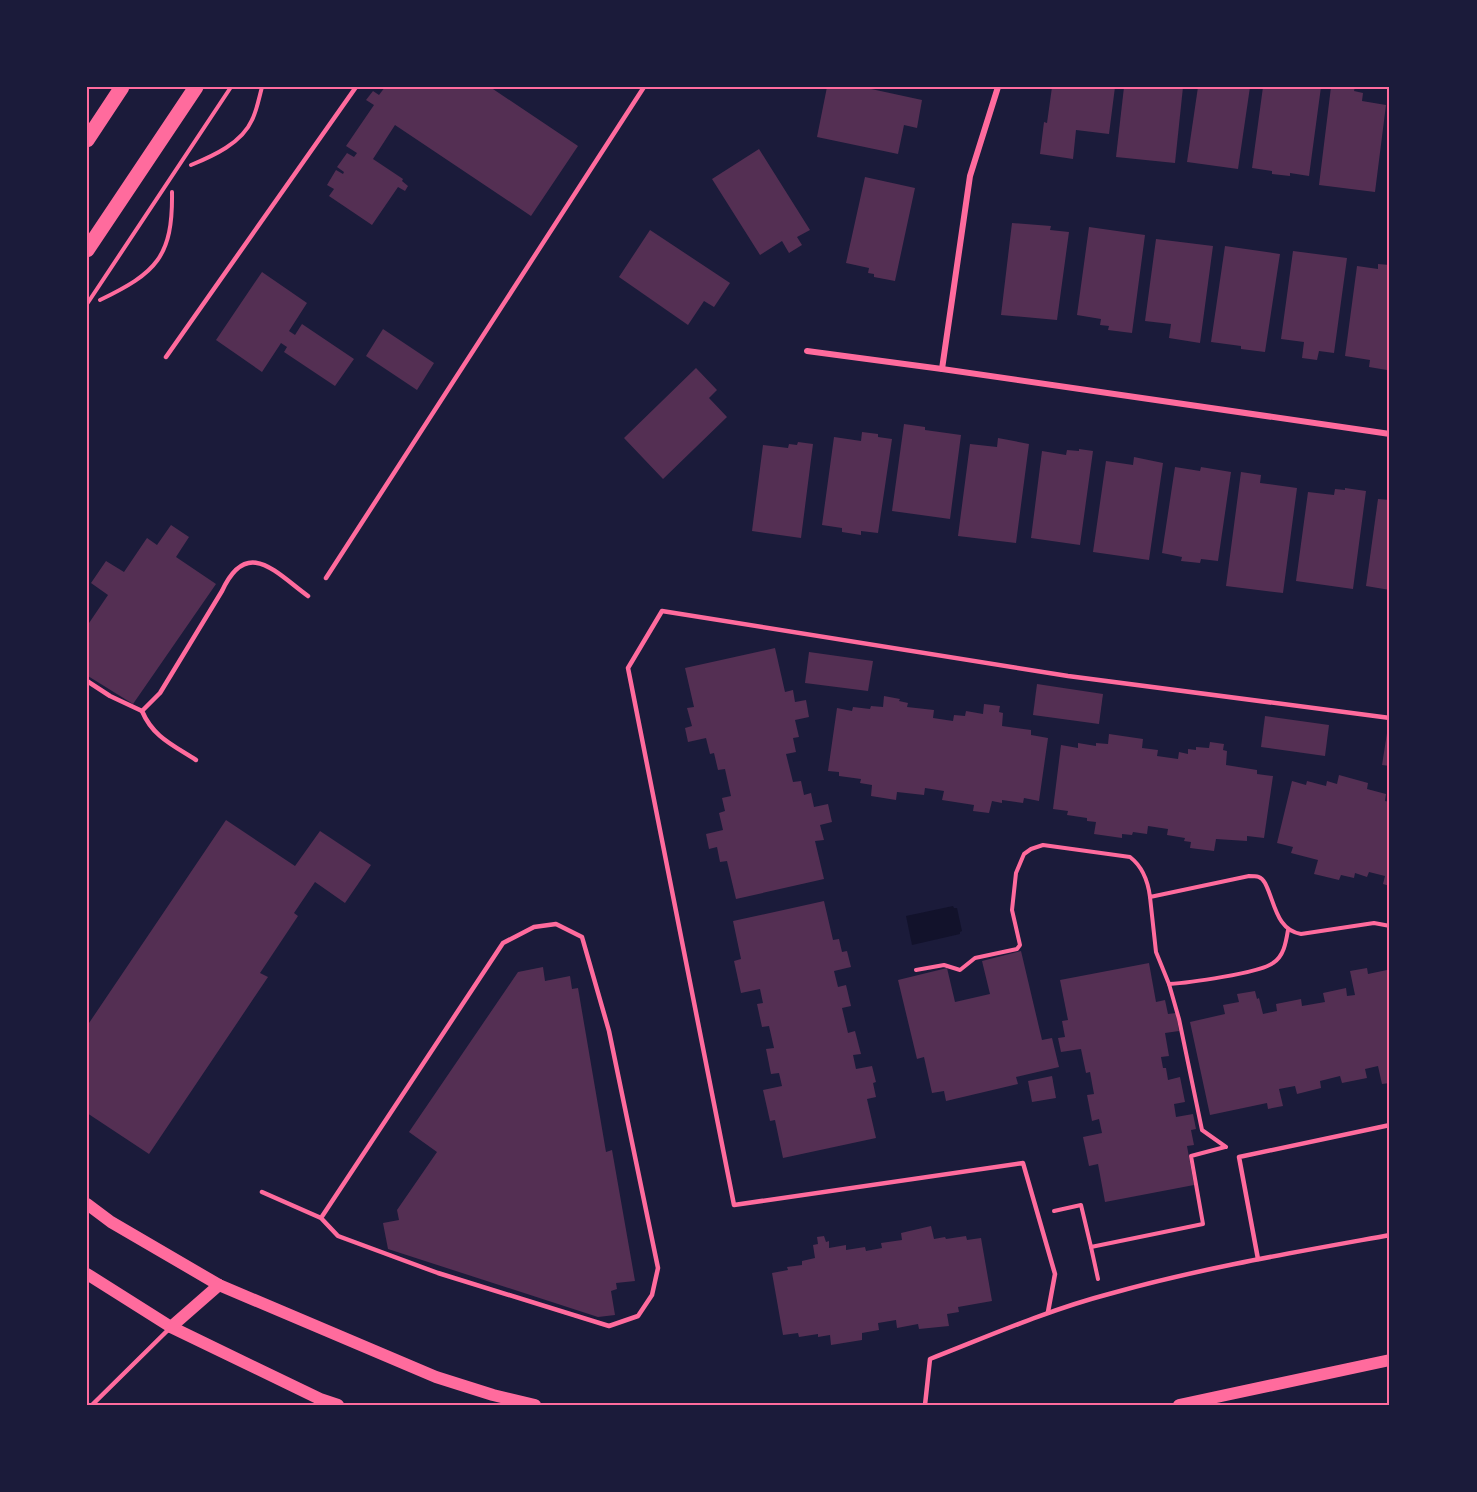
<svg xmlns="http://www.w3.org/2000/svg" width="1477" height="1492" viewBox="0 0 1477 1492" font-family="Helvetica,sans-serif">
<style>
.water{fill:#12122b}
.building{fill:#542f53}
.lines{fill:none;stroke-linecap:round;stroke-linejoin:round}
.path{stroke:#ff6b9d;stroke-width:4}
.service{stroke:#ff6b9d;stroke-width:4.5}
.minor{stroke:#ff6b9d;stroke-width:6}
.secondary{stroke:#ff6b9d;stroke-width:12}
.primary{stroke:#ff6b9d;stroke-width:15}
.neatline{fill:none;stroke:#ff6b9d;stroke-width:2}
</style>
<rect width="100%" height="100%" fill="#1b1b3a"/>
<!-- water -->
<path class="water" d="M 953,906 L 954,908 L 957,908 L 962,931 L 960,932 L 960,934 L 912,945 L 906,916 Z"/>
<!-- building -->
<g class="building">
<path d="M 385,87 L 490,87 L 578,146 L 531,216 L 395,125 L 373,159 L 403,179 L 402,181 L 408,186 L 405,191 L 398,187 L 372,225 L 329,196 L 334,189 L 327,185 L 336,170 L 343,174 L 344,172 L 337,167 L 347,153 L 354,157 L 357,153 L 346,146 L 374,105 L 366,100 L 373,91 L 379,95 Z"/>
<path d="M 827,87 L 862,87 L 922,100 L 917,128 L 904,125 L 898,154 L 817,137 Z"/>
<path d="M 1052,87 L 1115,87 L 1109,134 L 1076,130 L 1073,159 L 1040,154 L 1044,122 L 1047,123 Z"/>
<path d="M 1124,87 L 1183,87 L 1175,163 L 1116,157 Z"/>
<path d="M 1198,87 L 1250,87 L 1238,169 L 1187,162 Z"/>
<path d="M 1263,87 L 1321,87 L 1309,176 L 1290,173 L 1290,176 L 1272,174 L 1272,171 L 1252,168 Z"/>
<path d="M 1331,87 L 1355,87 L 1354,91 L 1363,93 L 1362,101 L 1386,105 L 1375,192 L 1319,185 Z"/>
<path d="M 759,149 L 810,230 L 797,237 L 802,245 L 789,253 L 782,241 L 760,255 L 712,179 Z"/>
<path d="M 865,177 L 915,188 L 895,281 L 874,277 L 874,274 L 868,273 L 869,268 L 846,263 Z"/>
<path d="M 1012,223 L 1051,226 L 1050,230 L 1069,232 L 1057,320 L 1001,315 Z"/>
<path d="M 1089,227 L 1145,235 L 1132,333 L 1108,330 L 1109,326 L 1100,325 L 1101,319 L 1077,315 Z"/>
<path d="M 650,230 L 730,283 L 714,307 L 704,301 L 688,325 L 619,277 Z"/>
<path d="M 1156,239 L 1213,246 L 1200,343 L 1169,338 L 1171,324 L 1145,321 Z"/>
<path d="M 1225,246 L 1280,254 L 1265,352 L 1241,349 L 1241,346 L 1211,342 Z"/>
<path d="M 1293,251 L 1347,258 L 1334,353 L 1319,351 L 1317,360 L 1302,358 L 1304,342 L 1281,339 Z"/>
<path d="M 1378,264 L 1390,265 L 1390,367 L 1387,366 L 1387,370 L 1369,367 L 1370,360 L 1345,356 L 1357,266 L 1378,269 Z"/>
<path d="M 262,272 L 307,303 L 289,331 L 295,335 L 302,324 L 354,359 L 335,386 L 284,352 L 287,347 L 281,343 L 262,372 L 216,340 Z"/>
<path d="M 383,329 L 434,363 L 417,390 L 366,356 Z"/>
<path d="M 696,368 L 717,390 L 709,398 L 727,417 L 663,479 L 624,438 Z"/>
<path d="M 904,424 L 925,427 L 925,430 L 961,435 L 950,519 L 892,511 Z"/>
<path d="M 862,432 L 878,434 L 878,437 L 892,439 L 878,533 L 861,531 L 861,535 L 842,532 L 842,528 L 822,525 L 834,437 L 861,441 Z"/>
<path d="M 998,438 L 1029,444 L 1016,543 L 958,536 L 970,444 L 997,447 Z"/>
<path d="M 798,442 L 813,444 L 801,538 L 752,531 L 763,445 L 788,448 L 789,444 L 797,445 Z"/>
<path d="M 1079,449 L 1093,451 L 1080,545 L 1031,538 L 1042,451 L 1066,455 L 1067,450 L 1079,451 Z"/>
<path d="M 1134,457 L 1163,463 L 1149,560 L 1093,552 L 1106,461 L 1133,465 Z"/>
<path d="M 1175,467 L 1200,471 L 1201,467 L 1231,472 L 1218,561 L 1201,559 L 1200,563 L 1181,561 L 1182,557 L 1162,553 Z"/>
<path d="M 1241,472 L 1261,475 L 1260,483 L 1297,488 L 1283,593 L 1226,586 Z"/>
<path d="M 1345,488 L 1366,491 L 1353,589 L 1296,581 L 1308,492 L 1334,495 L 1335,489 L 1345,490 Z"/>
<path d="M 1378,499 L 1390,500 L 1390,590 L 1366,586 Z"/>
<path d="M 171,525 L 189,537 L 176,557 L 216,584 L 133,704 L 88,676 L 87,626 L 108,595 L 91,583 L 106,561 L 124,572 L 147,538 L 157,545 Z"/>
<path d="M 775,648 L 785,692 L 793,690 L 795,702 L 806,700 L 809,717 L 795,720 L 799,737 L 793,738 L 796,752 L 786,754 L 793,782 L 801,781 L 804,795 L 811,793 L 814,807 L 828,804 L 832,822 L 820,825 L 824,840 L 815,841 L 824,879 L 736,899 L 727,861 L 720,862 L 717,847 L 709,849 L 706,834 L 723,830 L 719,813 L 725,811 L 722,798 L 731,796 L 725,769 L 718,770 L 714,753 L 710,754 L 706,738 L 688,742 L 685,728 L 692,726 L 687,708 L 694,707 L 685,668 Z"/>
<path d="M 809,652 L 873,661 L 868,691 L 805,683 Z"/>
<path d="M 1037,684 L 1103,694 L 1099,724 L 1033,715 Z"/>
<path d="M 884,696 L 900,699 L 899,701 L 908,703 L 907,707 L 934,710 L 933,718 L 953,721 L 954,715 L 965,716 L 966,711 L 983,714 L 984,704 L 1000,706 L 999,712 L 1003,713 L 1002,726 L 1031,730 L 1031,735 L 1048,738 L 1039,801 L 1024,798 L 1023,803 L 1002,800 L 1002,803 L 992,801 L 989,813 L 973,811 L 974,805 L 942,800 L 944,791 L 925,788 L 924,795 L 897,792 L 896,800 L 871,796 L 872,785 L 860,783 L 861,779 L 839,776 L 839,772 L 828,771 L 837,708 L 852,711 L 853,707 L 870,709 L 871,706 L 883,707 Z"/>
<path d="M 1265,716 L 1329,725 L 1325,756 L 1261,747 Z"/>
<path d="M 1387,733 L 1390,734 L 1390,766 L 1382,765 Z"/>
<path d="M 1109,734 L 1143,739 L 1142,748 L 1158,750 L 1157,756 L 1178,759 L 1179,752 L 1188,754 L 1188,749 L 1196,750 L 1196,747 L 1209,748 L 1210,742 L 1224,744 L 1223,750 L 1227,751 L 1226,765 L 1257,770 L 1257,774 L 1273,776 L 1264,838 L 1247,836 L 1247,841 L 1216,839 L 1214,851 L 1190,848 L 1191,842 L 1184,841 L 1185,838 L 1167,835 L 1168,829 L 1148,826 L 1147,834 L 1133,832 L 1132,835 L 1122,834 L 1122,838 L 1094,834 L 1096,822 L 1087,821 L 1087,818 L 1067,815 L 1068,811 L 1053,809 L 1061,745 L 1078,748 L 1078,743 L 1096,746 L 1096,743 L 1108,744 Z"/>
<path d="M 1339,775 L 1368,783 L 1367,789 L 1386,794 L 1385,801 L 1390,802 L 1390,886 L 1383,884 L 1385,876 L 1369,872 L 1367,877 L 1355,873 L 1354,878 L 1341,875 L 1339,880 L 1314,874 L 1318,860 L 1291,853 L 1293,847 L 1277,843 L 1292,781 L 1306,785 L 1307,781 L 1326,786 L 1327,781 L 1337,784 Z"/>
<path d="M 226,820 L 295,866 L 320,831 L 371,865 L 345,903 L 315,882 L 294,913 L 298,916 L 260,973 L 268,977 L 149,1154 L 87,1113 L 87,1026 Z"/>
<path d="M 824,901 L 833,940 L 839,939 L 842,952 L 847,951 L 851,967 L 834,971 L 838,987 L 846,985 L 851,1006 L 842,1008 L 848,1033 L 855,1031 L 861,1054 L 853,1055 L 856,1069 L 872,1066 L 876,1082 L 873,1083 L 876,1097 L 867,1099 L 876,1138 L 783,1158 L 775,1120 L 770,1121 L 763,1090 L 782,1086 L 779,1073 L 771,1074 L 766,1049 L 774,1048 L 769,1026 L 762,1027 L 757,1004 L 763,1003 L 760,989 L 741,993 L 734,961 L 741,959 L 733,921 Z"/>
<path d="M 1021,951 L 1042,1040 L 1052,1038 L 1059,1067 L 1016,1077 L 1018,1084 L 946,1101 L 944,1091 L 932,1093 L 924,1057 L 917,1059 L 898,980 L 947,968 L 955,1002 L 990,994 L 982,961 Z"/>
<path d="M 1149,963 L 1156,1002 L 1165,1000 L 1168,1014 L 1176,1013 L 1179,1031 L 1165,1033 L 1169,1056 L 1161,1057 L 1163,1068 L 1166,1068 L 1168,1080 L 1180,1077 L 1185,1102 L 1174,1104 L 1176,1117 L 1193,1114 L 1196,1129 L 1191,1130 L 1194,1145 L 1187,1146 L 1194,1185 L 1105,1202 L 1098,1164 L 1089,1166 L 1083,1137 L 1102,1133 L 1099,1119 L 1092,1121 L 1087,1095 L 1094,1094 L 1090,1072 L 1086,1073 L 1081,1049 L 1061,1052 L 1058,1038 L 1065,1037 L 1062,1021 L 1068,1020 L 1060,980 Z"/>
<path d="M 543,967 L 545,981 L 570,976 L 572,989 L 578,988 L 606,1152 L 612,1150 L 635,1281 L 616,1283 L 617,1289 L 611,1291 L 615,1315 L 598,1317 L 388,1249 L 383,1223 L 399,1220 L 397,1210 L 437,1152 L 409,1132 L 518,972 Z"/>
<path d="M 1367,968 L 1368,974 L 1387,970 L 1388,979 L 1390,979 L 1390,1083 L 1382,1084 L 1378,1066 L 1365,1069 L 1367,1078 L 1342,1083 L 1340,1076 L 1320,1081 L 1321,1088 L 1297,1094 L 1295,1086 L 1279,1089 L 1283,1106 L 1268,1109 L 1267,1103 L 1210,1115 L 1190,1022 L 1225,1014 L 1223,1005 L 1239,1002 L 1237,994 L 1255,991 L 1257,999 L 1259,998 L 1263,1014 L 1277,1011 L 1276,1004 L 1301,999 L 1302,1006 L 1325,1002 L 1323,993 L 1346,988 L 1347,996 L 1355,995 L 1350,971 Z"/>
<path d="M 1052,1076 L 1056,1098 L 1032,1102 L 1028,1081 Z"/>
<path d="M 931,1226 L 934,1239 L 945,1237 L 946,1239 L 966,1236 L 967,1240 L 981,1238 L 992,1301 L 958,1307 L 959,1312 L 947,1314 L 949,1326 L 919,1329 L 918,1324 L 897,1328 L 896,1320 L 878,1323 L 879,1330 L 862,1333 L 862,1340 L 831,1345 L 830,1335 L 818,1337 L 818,1334 L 799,1337 L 798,1333 L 783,1335 L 772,1273 L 788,1270 L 787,1267 L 802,1265 L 802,1261 L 815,1258 L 813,1245 L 818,1244 L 817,1237 L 824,1236 L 826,1242 L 829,1241 L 829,1248 L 846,1245 L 846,1250 L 865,1247 L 866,1251 L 882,1248 L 881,1243 L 902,1240 L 901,1233 Z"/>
</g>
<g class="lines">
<!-- path -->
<g class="path">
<path d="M 191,165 C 213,156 242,143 252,120 C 257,110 259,98 262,87"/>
<path d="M 100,300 C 156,273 173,257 172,192"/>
<path d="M 87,304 L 231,87"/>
<path d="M 1150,897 L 1156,952 L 1169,984 C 1187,983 1260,973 1273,963 C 1284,956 1286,942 1288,930"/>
<path d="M 916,970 L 944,965 L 960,970 L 975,958 L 1017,949 L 1020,945 L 1012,910 L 1016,873 L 1024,854 L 1031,849 L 1043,845 L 1130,857 C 1143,867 1148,881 1150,897 L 1249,876 C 1257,876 1261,876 1265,883 C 1275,902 1276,930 1301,934 L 1374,923 L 1390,926"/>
<path d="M 1169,984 L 1179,1019 L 1202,1130 L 1226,1147"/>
<path d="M 1054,1211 L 1081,1205 L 1091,1247 L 1203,1224 L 1191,1156 L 1225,1147"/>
<path d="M 1091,1247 L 1098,1279"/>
</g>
<!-- service -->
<g class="service">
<path d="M 166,357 L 356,87"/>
<path d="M 326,578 L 644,87"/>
<path d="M 87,681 L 110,696 L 142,711 L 160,693 L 222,591 C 247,537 275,572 308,596"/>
<path d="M 142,711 C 153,737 173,745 196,760"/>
<path d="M 262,1192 L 321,1218 L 338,1236 L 438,1273 L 609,1326 L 638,1316 L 652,1295 L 658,1268 L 609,1031 L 582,937 L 556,924 L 534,927 L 503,943 L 321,1218"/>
<path d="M 1258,1259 L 1239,1157 L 1390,1125"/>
<path d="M 1048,1312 L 1055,1274 L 1023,1163 L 734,1205 L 628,668 L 662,611 L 1068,676 L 1390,718"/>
<path d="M 92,1405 L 169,1329"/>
<path d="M 925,1405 L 930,1359 C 989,1336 1048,1310 1109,1294 C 1201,1268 1296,1252 1390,1235"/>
</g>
<!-- minor -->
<g class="minor">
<path d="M 807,351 L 942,369 L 1390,434"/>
<path d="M 942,369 L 970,176 L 998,87"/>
</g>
<!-- secondary -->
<g class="secondary">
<path d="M 87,1204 L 111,1222 L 219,1285 L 436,1377 L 493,1395 L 535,1405"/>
<path d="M 87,1274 L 171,1327 L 320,1399 L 338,1405"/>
<path d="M 171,1327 L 219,1285"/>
<path d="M 1179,1405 L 1390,1360"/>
</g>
<!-- primary -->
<g class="primary">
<path d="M 87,140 L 122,87"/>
<path d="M 87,250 L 196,87"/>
</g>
</g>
<!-- border -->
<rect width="1477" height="1492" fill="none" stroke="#1b1b3a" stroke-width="177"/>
<rect x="88" y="88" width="1300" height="1316" class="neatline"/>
</svg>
